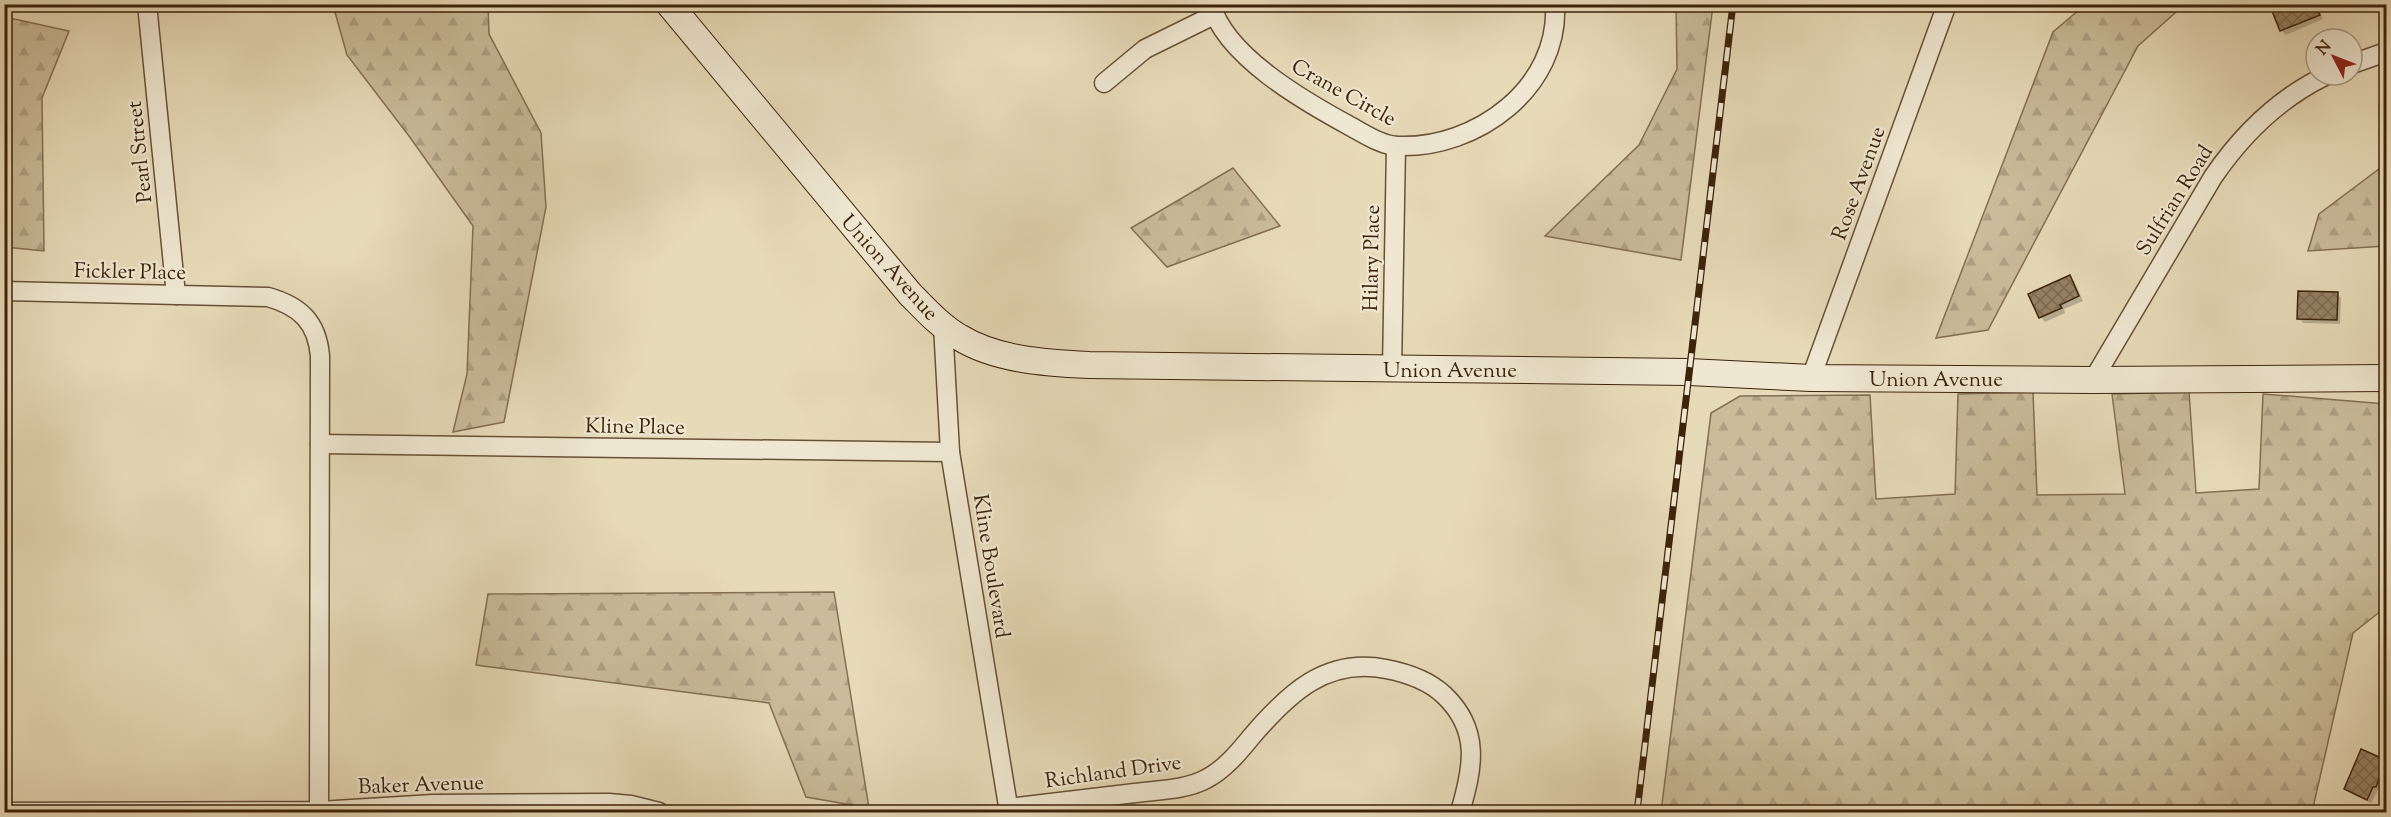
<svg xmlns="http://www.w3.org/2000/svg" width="2391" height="817" viewBox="0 0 2391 817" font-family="'Sorts Mill Goudy',serif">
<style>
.forest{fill:url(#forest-firs);stroke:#836f52;stroke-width:1.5}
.shadow{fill:#0003}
.building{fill:url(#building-cross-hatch);stroke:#3c230a;stroke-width:1.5}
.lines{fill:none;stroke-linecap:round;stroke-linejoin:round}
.minor-casing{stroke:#675136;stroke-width:21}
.secondary-casing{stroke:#3c230a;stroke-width:28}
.minor{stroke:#efe7d1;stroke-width:18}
.secondary{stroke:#efe7d1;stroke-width:26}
.rail-casing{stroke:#3c230a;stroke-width:7}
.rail{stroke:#efe7d1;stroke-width:4.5;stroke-dasharray:14;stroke-linecap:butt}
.labels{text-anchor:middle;stroke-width:4.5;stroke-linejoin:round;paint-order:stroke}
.street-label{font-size:21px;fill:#3c230a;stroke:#efe7d1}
</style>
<defs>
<pattern id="forest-firs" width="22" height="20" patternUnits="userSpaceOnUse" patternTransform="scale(1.5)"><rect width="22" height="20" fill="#cabb9a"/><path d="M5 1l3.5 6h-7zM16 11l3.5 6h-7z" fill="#aea083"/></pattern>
<pattern id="building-cross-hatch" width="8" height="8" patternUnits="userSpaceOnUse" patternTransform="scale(1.5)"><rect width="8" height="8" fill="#958264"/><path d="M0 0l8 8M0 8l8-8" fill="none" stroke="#7b6a51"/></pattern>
</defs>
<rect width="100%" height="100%" fill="#e7dab8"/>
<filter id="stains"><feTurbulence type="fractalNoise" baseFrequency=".00333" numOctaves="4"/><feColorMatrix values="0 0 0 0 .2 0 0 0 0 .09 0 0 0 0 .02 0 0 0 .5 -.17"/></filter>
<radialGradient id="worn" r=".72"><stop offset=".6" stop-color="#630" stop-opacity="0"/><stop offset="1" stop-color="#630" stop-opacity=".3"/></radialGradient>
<!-- forest -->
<g class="forest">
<path d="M 2086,4 L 2184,5 L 2138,46 L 1988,330 L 1936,338 L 2053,32 Z"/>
<path d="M 333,5 L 488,5 L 489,34 L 541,133 L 546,207 L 504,422 L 453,432 L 467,374 L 473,226 L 409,136 L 347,55 Z"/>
<path d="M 1676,5 L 1713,5 L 1681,260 L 1545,236 L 1639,145 L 1677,69 Z"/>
<path d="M 5,17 L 69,31 L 42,98 L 44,251 L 5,247 Z"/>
<path d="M 2383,166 L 2386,166 L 2386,246 L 2308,251 L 2319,214 Z"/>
<path d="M 1233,168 L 1280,226 L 1167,267 L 1131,228 Z"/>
<path d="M 2033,392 L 2037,495 L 2125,494 L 2112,394 L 2189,392 L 2196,493 L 2259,489 L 2263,394 L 2386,404 L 2386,607 L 2353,633 L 2312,812 L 1661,812 L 1711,413 L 1740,396 L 1870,395 L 1876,499 L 1955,494 L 1958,394 Z"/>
<path d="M 834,592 L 869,808 L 806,797 L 769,703 L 476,665 L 488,594 Z"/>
</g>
<!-- shadow -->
<g class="shadow">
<path d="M 2277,4 L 2317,4 L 2323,19 L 2286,35 L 2282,31 L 2272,7 Z"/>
<path d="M 2070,277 L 2074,281 L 2083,301 L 2064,309 L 2065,313 L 2045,322 L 2041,317 L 2030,295 Z"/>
<path d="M 2337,293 L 2341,298 L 2340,324 L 2303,323 L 2299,318 Z"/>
<path d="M 2362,751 L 2386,761 L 2386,775 L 2371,803 L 2350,793 L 2346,789 Z"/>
</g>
<!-- building -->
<g class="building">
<path d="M 2273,4 L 2316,4 L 2320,15 L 2280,31 L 2270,6 Z"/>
<path d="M 2070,275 L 2079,296 L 2060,305 L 2062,308 L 2039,318 L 2028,294 Z"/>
<path d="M 2298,291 L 2338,292 L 2337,320 L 2297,319 Z"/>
<path d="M 2361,749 L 2386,760 L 2376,787 L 2373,787 L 2367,800 L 2344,789 Z"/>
</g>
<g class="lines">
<!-- minor casing -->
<g class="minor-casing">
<g id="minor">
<path d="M 147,4 L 176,295"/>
<path d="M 1211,4 C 1225,56 1304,101 1348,125 C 1363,133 1382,146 1398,146 C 1476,149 1560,88 1555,4"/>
<path d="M 2352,64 L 2386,52"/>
<path d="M 1104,83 L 1145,49 L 1214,15"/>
<path d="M 4,291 L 268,297 C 300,306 317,322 320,356 L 319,811"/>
<path d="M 943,325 L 950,452 L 1009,812"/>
<path d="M 1392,370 L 1396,146"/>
<path d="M 1811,378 L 1947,4"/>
<path d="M 2093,380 L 2213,177 C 2243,133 2279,98 2327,75"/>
<path d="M 320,444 L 950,452"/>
<path d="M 1008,808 C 1050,803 1092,798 1135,793 C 1157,790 1186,790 1206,779 C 1224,770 1239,752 1252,736 C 1288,694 1326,657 1386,669 C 1407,673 1428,680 1444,695 C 1481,730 1473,768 1460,812"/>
<path d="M 4,812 L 319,811 L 433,804 L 609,803 L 631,805 L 659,812"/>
</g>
</g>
<!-- secondary casing -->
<g class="secondary-casing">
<path id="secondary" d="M 669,4 L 910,294 C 925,309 940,326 959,337 C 996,360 1046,363 1089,365 L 1689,372 L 1811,378 L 2093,380 L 2386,378"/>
</g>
<!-- minor -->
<use href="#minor" class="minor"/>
<!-- secondary -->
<use href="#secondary" class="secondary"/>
<!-- rail casing -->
<g class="rail-casing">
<path id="rail" d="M 1637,812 L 1733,4"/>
</g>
<!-- rail -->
<use href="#rail" class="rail"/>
</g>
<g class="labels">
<!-- street labels -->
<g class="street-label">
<text transform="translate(1344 92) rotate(29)" y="7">Crane Circle</text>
<text transform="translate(139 152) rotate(-96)" y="7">Pearl Street</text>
<text transform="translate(1858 183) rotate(-70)" y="7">Rose Avenue</text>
<text transform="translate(2174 200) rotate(-58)" y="7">Sulfrian Road</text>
<text transform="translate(1371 258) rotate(-89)" y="7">Hilary Place</text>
<text transform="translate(890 267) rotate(48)" y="7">Union Avenue</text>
<text transform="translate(130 271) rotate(1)" y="7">Fickler Place</text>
<text x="1450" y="377">Union Avenue</text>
<text x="1936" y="386">Union Avenue</text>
<text transform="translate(635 426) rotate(1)" y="7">Kline Place</text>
<text transform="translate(992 566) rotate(81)" y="7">Kline Boulevard</text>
<text transform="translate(1113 771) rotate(-8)" y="7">Richland Drive</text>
<text transform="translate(421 784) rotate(-2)" y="7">Baker Avenue</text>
</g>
</g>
<!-- margin -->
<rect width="2391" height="817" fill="none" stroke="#e7dab8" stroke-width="24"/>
<rect x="6" y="6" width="2379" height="805" fill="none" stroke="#3c230a" stroke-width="3"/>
<rect x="12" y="12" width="2367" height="793" fill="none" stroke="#3c230a" stroke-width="1.5"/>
<!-- north arrow -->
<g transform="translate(2334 57) rotate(312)"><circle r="28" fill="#efe7d1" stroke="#a79981" stroke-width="1.5"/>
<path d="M0-4.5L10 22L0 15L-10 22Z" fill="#8f2418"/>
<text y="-9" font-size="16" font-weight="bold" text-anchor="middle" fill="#3c230a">N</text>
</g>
<rect width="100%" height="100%" filter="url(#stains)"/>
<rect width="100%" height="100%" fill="url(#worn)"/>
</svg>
